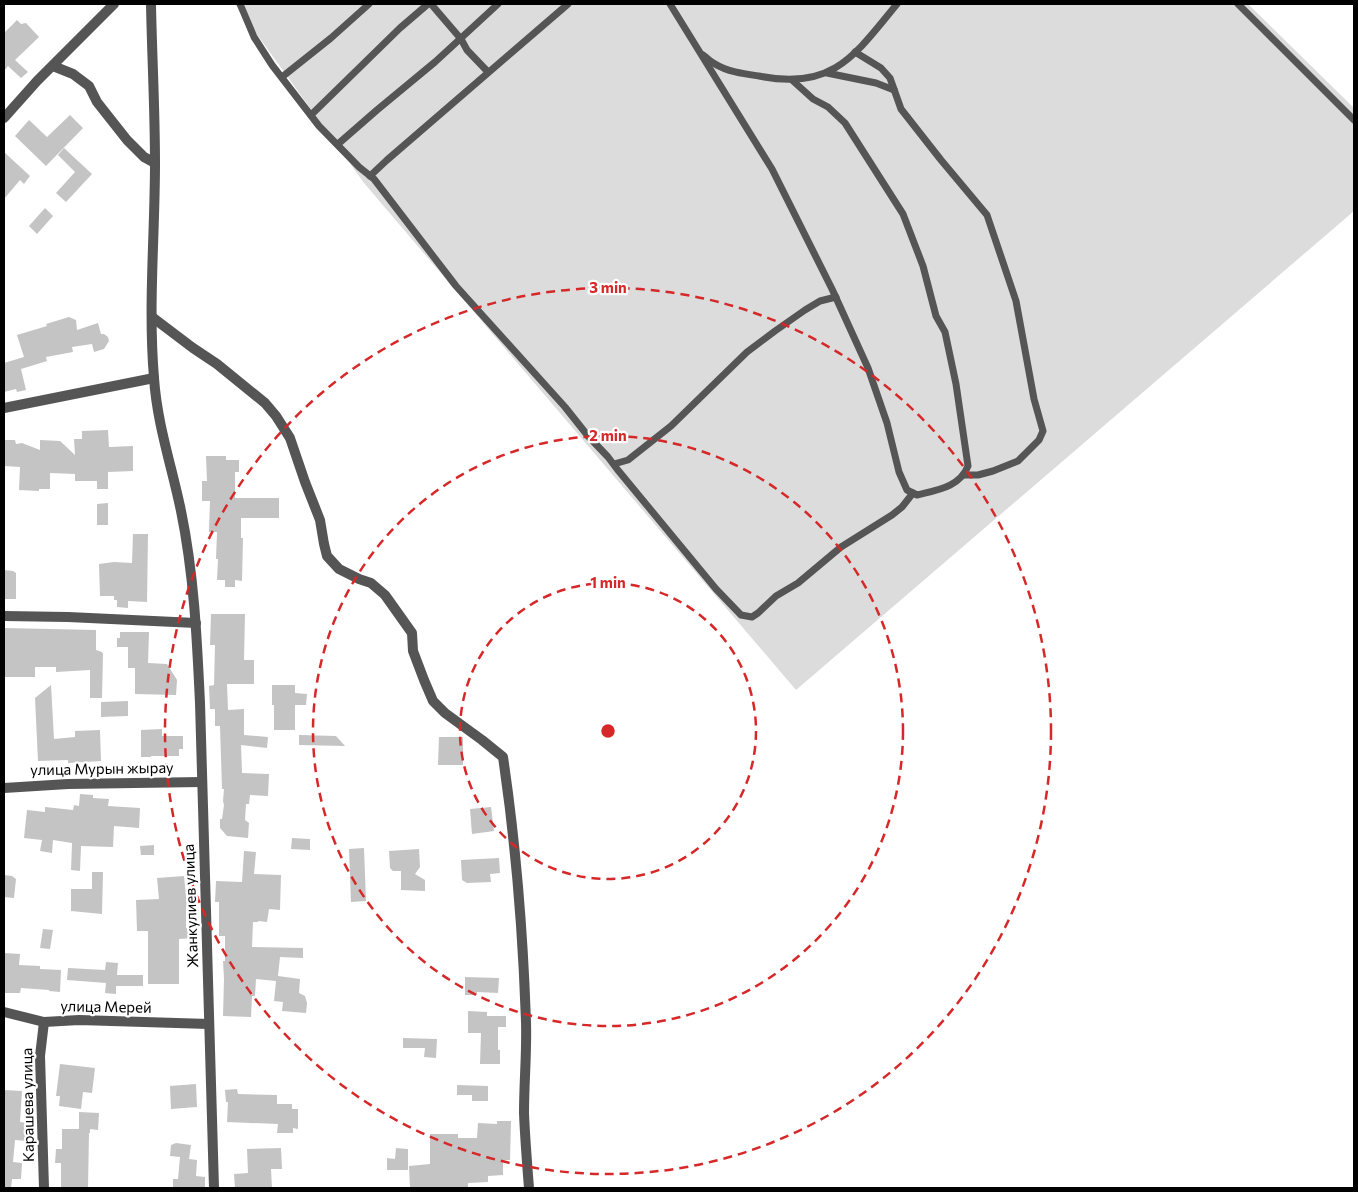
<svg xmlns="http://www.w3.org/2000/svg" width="1358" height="1192" viewBox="0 0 1358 1192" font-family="Commissioner,sans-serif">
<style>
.green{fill:#dcdcdc}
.building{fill:#c4c4c4}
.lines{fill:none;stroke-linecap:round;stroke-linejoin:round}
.lane{stroke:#555;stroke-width:7}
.street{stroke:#555;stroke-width:10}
.ring{fill:none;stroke:#d62828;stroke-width:2.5;stroke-dasharray:9 6}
.labels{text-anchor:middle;stroke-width:4.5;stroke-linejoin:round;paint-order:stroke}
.street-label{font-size:15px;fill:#000;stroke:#fff}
.centre{fill:#d62828;stroke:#fff;stroke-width:2.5}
.ring-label{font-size:15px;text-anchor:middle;font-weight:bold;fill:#d62828;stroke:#fff;stroke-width:4.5;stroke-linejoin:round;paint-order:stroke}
</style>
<rect width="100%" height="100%" fill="#fff"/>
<!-- green -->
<path class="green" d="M 235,4 L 1248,4 L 1354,108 L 1354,211 L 796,690 L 364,183 Z"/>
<!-- building -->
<g class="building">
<path d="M 17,20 L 21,24 L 26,23 L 39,37 L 15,60 L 28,72 L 21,78 L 8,66 L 4,71 L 4,33 Z"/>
<path d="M 70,115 L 83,128 L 46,166 L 15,136 L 29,120 L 47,137 Z"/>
<path d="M 64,148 L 92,174 L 66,202 L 56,193 L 75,172 L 58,155 Z"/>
<path d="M 4,152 L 30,176 L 24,184 L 20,180 L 4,199 Z"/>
<path d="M 45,208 L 53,216 L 37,234 L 29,226 Z"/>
<path d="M 69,317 L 76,320 L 77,330 L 98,323 L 101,334 L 104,334 L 108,337 L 109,341 L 104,349 L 94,352 L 92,344 L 72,347 L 73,352 L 46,357 L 47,361 L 21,369 L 26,390 L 17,392 L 16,389 L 4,392 L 4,363 L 24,357 L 17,335 L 47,326 L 46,324 Z"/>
<path d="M 108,430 L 109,447 L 133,446 L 133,471 L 108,472 L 108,489 L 97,489 L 97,481 L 75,481 L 75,474 L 50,473 L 50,489 L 39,489 L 39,491 L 19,490 L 20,467 L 4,466 L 4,440 L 15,440 L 16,444 L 22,443 L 40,450 L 40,440 L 60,441 L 75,455 L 74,439 L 82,439 L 82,431 Z"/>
<path d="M 206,456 L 226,456 L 226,460 L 239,460 L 239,472 L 235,472 L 235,498 L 279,498 L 279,518 L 241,518 L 241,538 L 243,538 L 242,581 L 235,580 L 235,587 L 225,587 L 225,580 L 217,580 L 218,559 L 216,559 L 217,532 L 209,532 L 210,501 L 202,501 L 202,481 L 207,481 Z"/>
<path d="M 108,503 L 108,525 L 97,525 L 97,504 Z"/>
<path d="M 133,534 L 148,534 L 147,602 L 128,601 L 128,608 L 117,607 L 117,600 L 114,600 L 114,596 L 100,596 L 99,564 L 114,562 L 132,563 Z"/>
<path d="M 4,570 L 13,571 L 16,573 L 16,599 L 4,599 Z"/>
<path d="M 211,614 L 245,614 L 244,660 L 254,660 L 254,684 L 227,684 L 228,710 L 244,709 L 244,735 L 268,737 L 267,748 L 241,745 L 242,773 L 269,774 L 268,796 L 250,795 L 249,804 L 246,804 L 245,820 L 249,823 L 248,838 L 227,836 L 220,828 L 220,819 L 222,819 L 224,805 L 223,801 L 224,789 L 222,789 L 220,726 L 215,726 L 215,709 L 210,709 L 209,686 L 214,685 L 215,645 L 210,645 Z"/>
<path d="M 4,628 L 96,630 L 96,650 L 102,652 L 103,654 L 102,698 L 90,698 L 90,670 L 56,672 L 56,667 L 35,667 L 35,677 L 4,677 Z"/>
<path d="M 120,632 L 149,632 L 148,663 L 167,664 L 177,680 L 176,695 L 135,694 L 135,668 L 128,668 L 128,647 L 117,647 L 117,638 L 120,638 Z"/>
<path d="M 51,685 L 54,739 L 75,737 L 75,731 L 100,730 L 101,761 L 68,763 L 68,760 L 38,761 L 35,698 Z"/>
<path d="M 272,685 L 295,685 L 295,693 L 307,694 L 306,705 L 295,705 L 295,730 L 274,730 L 274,705 L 272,705 Z"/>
<path d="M 128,701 L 128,716 L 101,717 L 101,702 Z"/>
<path d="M 162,729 L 162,736 L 183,736 L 183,749 L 179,749 L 179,756 L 151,756 L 151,757 L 141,757 L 141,730 Z"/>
<path d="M 299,735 L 336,736 L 345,746 L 299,745 Z"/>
<path d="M 439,737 L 463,737 L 463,765 L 438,765 Z"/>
<path d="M 80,794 L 93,795 L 93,798 L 109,799 L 108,806 L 140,808 L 139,828 L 114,826 L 113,847 L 81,846 L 80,871 L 71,870 L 72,843 L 53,840 L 52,853 L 40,851 L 42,840 L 24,838 L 27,810 L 45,812 L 45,807 L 73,810 L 74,805 L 79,806 Z"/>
<path d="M 491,807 L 494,831 L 472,834 L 470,809 Z"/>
<path d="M 292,838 L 310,839 L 310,850 L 291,849 Z"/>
<path d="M 154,845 L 154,855 L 141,855 L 140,846 Z"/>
<path d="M 364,848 L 366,901 L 351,902 L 349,849 Z"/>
<path d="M 419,849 L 420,867 L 415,874 L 425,880 L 425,891 L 401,890 L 401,871 L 393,871 L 390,868 L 389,851 Z"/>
<path d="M 244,851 L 256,852 L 254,874 L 281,875 L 280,910 L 269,909 L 267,922 L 258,921 L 258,922 L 253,922 L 252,947 L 303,948 L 303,958 L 280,957 L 278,976 L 300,979 L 299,993 L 305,996 L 307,1003 L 306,1013 L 282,1011 L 283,1002 L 274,1001 L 276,981 L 256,979 L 255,996 L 252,996 L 251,1017 L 223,1016 L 224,979 L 223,961 L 225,961 L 225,936 L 219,936 L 219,902 L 215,902 L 216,881 L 242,882 Z"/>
<path d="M 499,858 L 500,873 L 490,874 L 491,882 L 467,883 L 462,880 L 461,860 Z"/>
<path d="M 92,872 L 103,872 L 102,914 L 71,911 L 71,889 L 92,889 Z"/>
<path d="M 4,875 L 12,876 L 16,879 L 14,898 L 4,897 Z"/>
<path d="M 184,876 L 187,907 L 186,907 L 186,928 L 192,928 L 193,938 L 179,939 L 179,984 L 148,984 L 148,931 L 137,931 L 136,900 L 159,899 L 157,878 Z"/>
<path d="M 43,929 L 53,930 L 50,949 L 40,948 Z"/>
<path d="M 4,953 L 20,954 L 19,965 L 40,966 L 40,969 L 61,970 L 60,992 L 49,991 L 49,990 L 21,988 L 20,993 L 4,993 L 5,967 L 4,967 Z"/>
<path d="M 106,962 L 118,963 L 117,975 L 143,975 L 143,986 L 116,986 L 116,994 L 105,993 L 106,983 L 67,980 L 68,968 L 105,970 Z"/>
<path d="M 465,977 L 499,978 L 498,993 L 477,992 L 477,995 L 465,995 Z"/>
<path d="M 468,1011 L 487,1012 L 487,1016 L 506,1016 L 506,1027 L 498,1027 L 498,1050 L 500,1050 L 500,1064 L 480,1064 L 481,1033 L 468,1033 Z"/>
<path d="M 403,1038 L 437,1039 L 436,1058 L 424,1057 L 425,1048 L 403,1048 Z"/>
<path d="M 60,1064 L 95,1068 L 92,1093 L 83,1092 L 81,1109 L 59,1106 L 60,1096 L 56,1096 Z"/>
<path d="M 196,1084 L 197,1107 L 171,1109 L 170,1086 Z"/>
<path d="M 457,1085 L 488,1086 L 488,1101 L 472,1101 L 472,1095 L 457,1095 Z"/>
<path d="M 237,1089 L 238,1094 L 277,1095 L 277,1104 L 292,1104 L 292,1109 L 298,1109 L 298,1129 L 293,1128 L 293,1133 L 277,1133 L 278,1124 L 227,1122 L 228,1102 L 226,1102 L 225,1090 Z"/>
<path d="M 4,1090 L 22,1091 L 20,1122 L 28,1123 L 27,1141 L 15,1140 L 13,1162 L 22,1163 L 21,1179 L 12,1179 L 11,1188 L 4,1187 L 4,1152 L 5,1140 L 4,1140 Z"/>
<path d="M 79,1112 L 99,1113 L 98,1130 L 90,1129 L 90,1133 L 89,1133 L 88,1187 L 61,1187 L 61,1163 L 55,1163 L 56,1149 L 62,1149 L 62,1129 L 79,1129 Z"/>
<path d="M 497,1121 L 511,1121 L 510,1160 L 503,1160 L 503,1175 L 488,1176 L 488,1182 L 468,1183 L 468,1188 L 410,1188 L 409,1166 L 430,1164 L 430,1134 L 458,1134 L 458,1138 L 477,1138 L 478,1123 L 497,1124 Z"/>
<path d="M 176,1143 L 191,1145 L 189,1159 L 197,1160 L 196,1176 L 205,1177 L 205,1188 L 173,1188 L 173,1179 L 178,1179 L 180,1157 L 170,1156 L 171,1145 Z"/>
<path d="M 281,1148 L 282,1169 L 271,1169 L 272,1188 L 235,1188 L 234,1174 L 248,1173 L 247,1149 Z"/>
<path d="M 396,1148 L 408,1149 L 408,1170 L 387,1170 L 387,1158 L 395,1159 Z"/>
</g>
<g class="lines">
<!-- lane -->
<g class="lane">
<path d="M 240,4 L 254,37 L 272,65 L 319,126 L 359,167 L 374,179 L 456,286 L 565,407 L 588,436 L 608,457 L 617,469 L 716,589 L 741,615 L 752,617 L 758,613 L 776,596 L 798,583 L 841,547 L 892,515 L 902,507 L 913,493"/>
<path d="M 431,4 L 461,39 L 467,50 L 488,72"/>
<path d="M 670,4 L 772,169 L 832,289 L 868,368 L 887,423 L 899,472 L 907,490 L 917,495 C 937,490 960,487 968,466 L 956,384 L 945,332 L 936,316 L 923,266 L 903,214 L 845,123 L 828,107 L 813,99 L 792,80"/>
<path d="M 1238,4 L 1354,120"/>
<path d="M 855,52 L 881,68 L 890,78 L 901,109 L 941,160 L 987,215 L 1016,301 L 1034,399 L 1043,431 L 1039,440 L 1018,461 L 993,471 L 978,475 L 964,475"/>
<path d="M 703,55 C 707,58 711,62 715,64 C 728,72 745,74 759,76 C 833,91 855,55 897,4"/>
<path d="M 827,73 L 876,83 L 894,90"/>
<path d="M 282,77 L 331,38 L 369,4"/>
<path d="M 311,115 L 400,28 L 428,4"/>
<path d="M 338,144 L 377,110 L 435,62 L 498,4"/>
<path d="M 370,176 L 387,160 L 568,4"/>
<path d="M 614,464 L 628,460 L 671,426 L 747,352 L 775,331 L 805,310 L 820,301 L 836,297"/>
</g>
<!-- street -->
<g class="street">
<path d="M 151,4 C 152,57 155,110 155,163 C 155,234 148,306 154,378 C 157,424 172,467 181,511 C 194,574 197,639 200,703 L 214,1188"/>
<path d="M 53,66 L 73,74 L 89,86 L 97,102 L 127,140 L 144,157 L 155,163"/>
<path d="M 4,118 L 37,81 L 114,4"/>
<path d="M 152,317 L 193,348 L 217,364 L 265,403 L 276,416 L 290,438 L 305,482 L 320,520 L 324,544 L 327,556 L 339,569 L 359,579 L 371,583 L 385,595 L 412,633 L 413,651 L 424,680 L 433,701 L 445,713 L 482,740 L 503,757 C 516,845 523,933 526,1022 C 527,1052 524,1082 524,1113 C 525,1138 527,1163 529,1188"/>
<path d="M 4,408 L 154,378"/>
<path d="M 4,616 L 68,617 L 196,623"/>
<path d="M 4,788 L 68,784 L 202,782"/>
<path d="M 4,1012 L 44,1022 L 79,1020 L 209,1024"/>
<path d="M 44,1188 L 40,1056 L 44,1022"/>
</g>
</g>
<!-- distance rings -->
<g class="ring">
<circle cx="608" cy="731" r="148"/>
<circle cx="608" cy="731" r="295"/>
<circle cx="608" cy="731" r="443"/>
</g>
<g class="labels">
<!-- street labels -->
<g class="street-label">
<text transform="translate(102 769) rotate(-1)" y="5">улица Мурын жырау</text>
<text transform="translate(191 906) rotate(-92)" y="5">Жанкулиев улица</text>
<text transform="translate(106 1007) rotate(1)" y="5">улица Мерей</text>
<text transform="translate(28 1105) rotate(-91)" y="5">Карашева улица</text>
</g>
</g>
<circle cx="608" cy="731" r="8" class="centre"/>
<g class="ring-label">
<text x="608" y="293">3 min</text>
<text x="608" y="441">2 min</text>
<text x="608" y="588">1 min</text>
</g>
<!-- border -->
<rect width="1358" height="1192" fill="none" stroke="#000000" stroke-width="10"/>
</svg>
